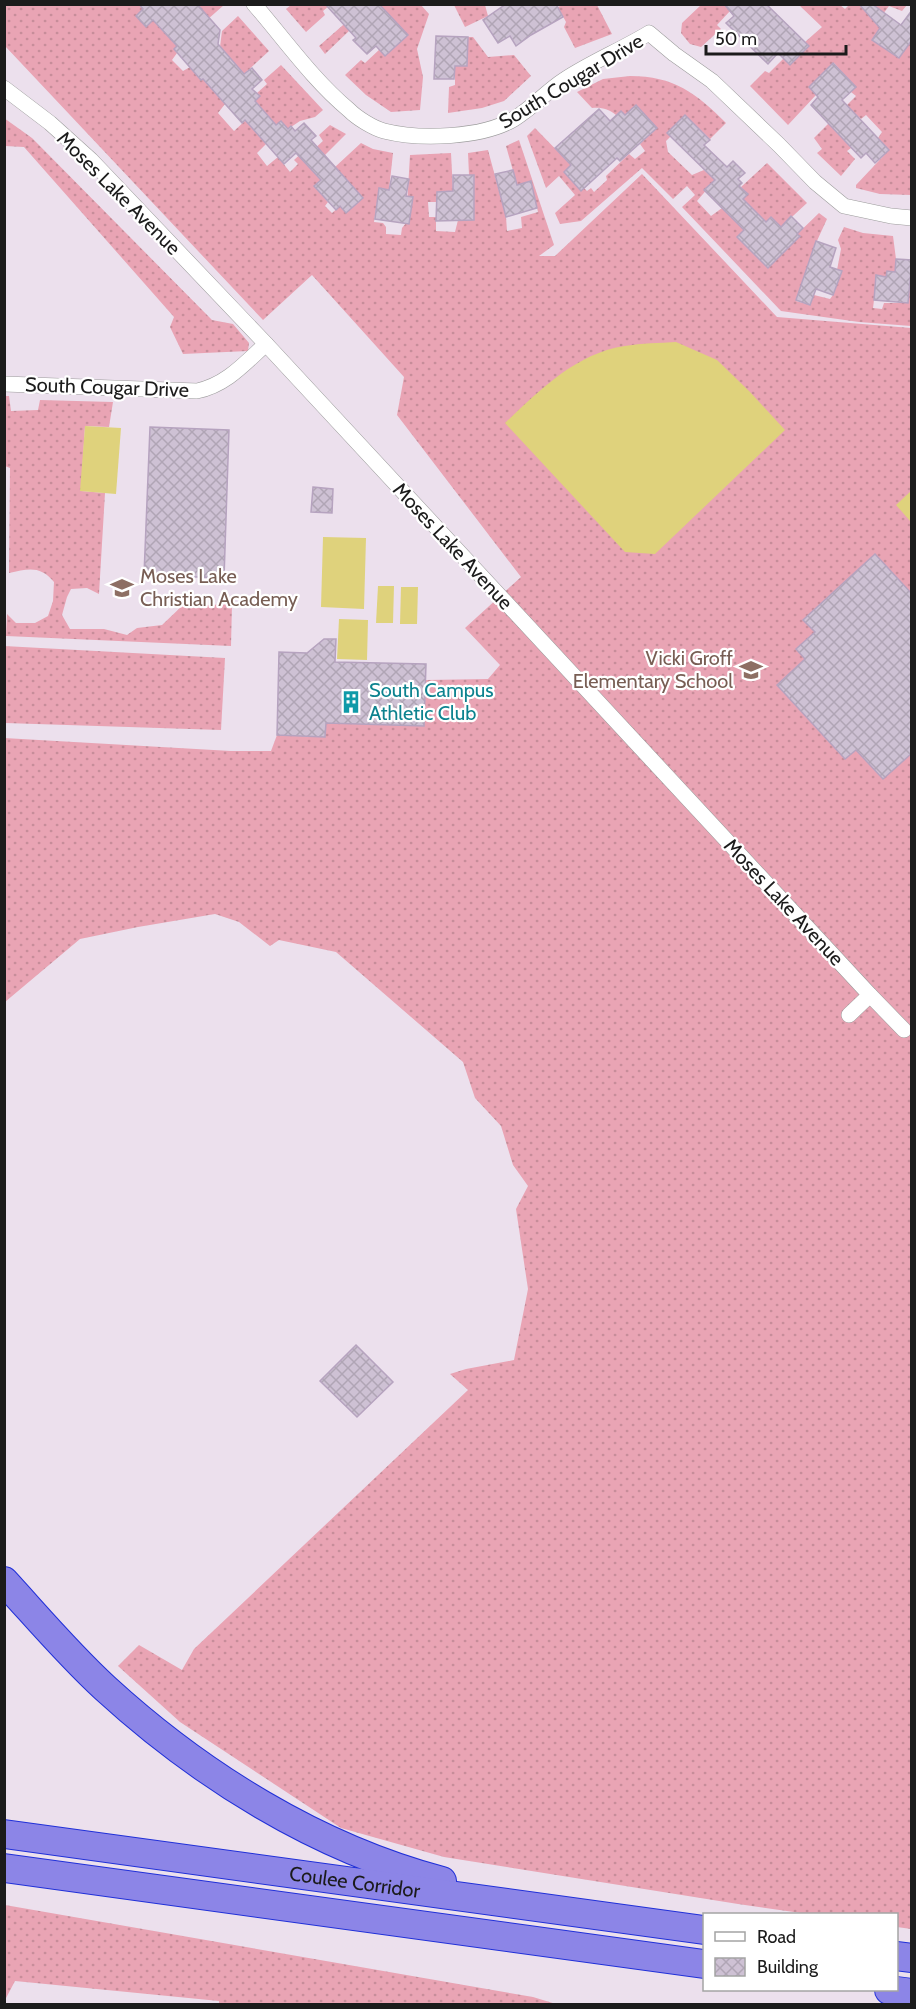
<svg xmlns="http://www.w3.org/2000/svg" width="916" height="2009" viewBox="0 0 916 2009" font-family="Cabin,sans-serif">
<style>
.grass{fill:url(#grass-dots)}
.pitch{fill:#dfd27c}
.building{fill:url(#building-cross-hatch);stroke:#b6a3bf;stroke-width:1.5}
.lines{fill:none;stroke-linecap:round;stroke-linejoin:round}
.street-casing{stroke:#9c9c9c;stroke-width:16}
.highway-casing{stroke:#2030d8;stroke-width:30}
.street{stroke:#fff;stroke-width:15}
.highway{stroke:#8c85e7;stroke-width:28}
.labels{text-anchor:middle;stroke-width:4.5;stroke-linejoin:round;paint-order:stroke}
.street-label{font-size:20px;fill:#1b1b1b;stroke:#fff}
.education-label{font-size:20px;fill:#785e54;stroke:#fff;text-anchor:start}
.culture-label{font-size:20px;fill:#0d838f;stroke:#fff;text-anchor:start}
</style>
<defs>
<pattern id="grass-dots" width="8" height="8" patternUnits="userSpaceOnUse" patternTransform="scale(1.5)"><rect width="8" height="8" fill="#e9a4b4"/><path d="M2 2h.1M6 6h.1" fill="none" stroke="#c78d9a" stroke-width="1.8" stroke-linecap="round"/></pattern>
<pattern id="building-cross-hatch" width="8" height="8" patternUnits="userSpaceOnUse" patternTransform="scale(1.5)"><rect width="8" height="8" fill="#cec1d4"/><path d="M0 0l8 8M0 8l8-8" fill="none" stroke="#b0a5b5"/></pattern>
</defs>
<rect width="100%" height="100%" fill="#ece0ed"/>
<!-- grass -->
<g class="grass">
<path d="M 5,5 L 148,5 L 136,16 L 146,26 L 153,20 L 165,33 L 195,5 L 224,5 L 174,49 L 177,53 L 172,60 L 183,71 L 190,67 L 202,80 L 229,57 L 220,47 L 222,31 L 238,16 L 269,51 L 219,97 L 225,104 L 218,113 L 234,131 L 260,107 L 255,101 L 257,93 L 267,84 L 264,80 L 281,65 L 323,110 L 315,117 L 300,121 L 288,129 L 281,121 L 262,138 L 266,144 L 257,153 L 267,166 L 278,157 L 290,172 L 298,164 L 294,160 L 309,146 L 312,151 L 323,141 L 319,135 L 330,125 L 346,134 L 311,169 L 321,180 L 314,186 L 328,202 L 325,206 L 332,213 L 340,206 L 346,213 L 355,190 L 335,167 L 361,143 L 373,149 L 393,153 L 389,190 L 379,189 L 374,222 L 383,223 L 386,227 L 386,234 L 401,235 L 402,228 L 406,223 L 410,155 L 451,153 L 453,191 L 438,192 L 437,202 L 428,202 L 429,217 L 436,217 L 436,231 L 455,232 L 458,220 L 474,220 L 474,175 L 469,175 L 468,153 L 488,150 L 506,217 L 507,231 L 522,228 L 521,217 L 538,212 L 531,182 L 517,185 L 506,146 L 519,140 L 554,245 L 539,256 L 555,256 L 642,174 L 777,317 L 911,328 L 911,1929 L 897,1927 L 896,1914 L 808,1914 L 738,1904 L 444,1857 L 341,1828 L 180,1722 L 118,1666 L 139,1645 L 182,1670 L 194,1649 L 468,1390 L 450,1374 L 466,1369 L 514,1360 L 528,1289 L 516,1209 L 528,1186 L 513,1165 L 501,1126 L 475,1098 L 463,1062 L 336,952 L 279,940 L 270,946 L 239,922 L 215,914 L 138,927 L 80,939 L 5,1002 L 4,738 L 231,751 L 271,751 L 277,735 L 325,737 L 326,723 L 424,726 L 426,680 L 488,679 L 500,665 L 465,628 L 521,577 L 397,415 L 404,377 L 312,275 L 263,320 L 5,46 Z"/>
<path d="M 291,5 L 330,5 L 323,11 L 325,15 L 306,32 L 286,9 Z"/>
<path d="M 366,5 L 421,5 L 429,14 L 417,49 L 423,77 L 420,110 L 391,112 L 366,95 L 345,75 L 361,60 L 365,63 L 380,49 L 373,8 L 325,54 L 319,46 Z"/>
<path d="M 454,5 L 485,5 L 488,16 L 465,27 Z"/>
<path d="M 563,5 L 597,5 L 612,34 L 575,48 L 564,27 L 566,22 L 558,7 Z"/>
<path d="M 701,5 L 726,5 L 730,11 L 717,25 L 721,29 L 701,47 L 690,44 L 681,33 L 682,23 Z"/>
<path d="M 799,5 L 840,5 L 845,9 L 849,5 L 859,5 L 868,13 L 872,5 L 907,5 L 902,11 L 889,6 L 883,14 L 887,19 L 872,40 L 899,58 L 911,40 L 911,195 L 880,194 L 856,188 L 856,185 L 889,150 L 878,138 L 882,132 L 866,115 L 861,119 L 854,113 L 851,148 L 847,151 L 855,159 L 841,176 L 817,153 L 822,149 L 814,138 L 856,96 L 851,92 L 856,87 L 834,63 L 809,87 L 816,95 L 788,125 L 750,86 L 765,71 L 769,73 L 784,58 L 790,64 L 805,42 L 822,27 Z"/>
<path d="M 468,37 L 473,37 L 488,57 L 514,55 L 531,76 L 504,101 L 482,108 L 448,113 L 449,87 L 455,85 L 455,66 L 467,66 Z"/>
<path d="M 630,76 C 674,76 696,93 726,123 L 710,139 L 685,115 L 668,133 L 671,136 L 666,141 L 668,152 L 692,175 L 704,170 L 715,180 L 697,201 L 711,216 L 722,208 L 728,214 L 748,194 L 741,187 L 767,163 L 807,203 L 781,227 L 771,217 L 766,222 L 758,215 L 737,237 L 768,268 L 789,242 L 819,213 L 827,219 L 816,243 L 796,301 L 810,305 L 814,295 L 830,299 L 833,295 L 842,272 L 837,270 L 841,249 L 838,240 L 844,227 L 863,233 L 893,236 L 896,259 L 895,272 L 887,272 L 886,277 L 877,276 L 873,308 L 882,309 L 884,303 L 908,303 L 911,268 L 911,326 L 859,322 L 781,311 L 682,207 L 695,195 L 687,186 L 673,199 L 642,168 L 581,221 L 560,224 L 555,213 L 575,195 L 559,176 L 546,188 L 527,136 L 535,128 L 571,165 L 581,190 L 584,188 L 587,191 L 591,188 L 594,192 L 607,180 L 606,176 L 629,154 L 635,159 L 645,151 L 640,144 L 657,128 L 636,105 L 625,115 L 621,111 L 616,115 C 609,109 601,107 592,108 L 577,92 L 603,79 Z"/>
<path d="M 4,118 L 32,138 L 212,320 L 233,324 L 249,343 L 248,351 L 183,354 L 170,327 L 174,317 L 24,147 L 5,146 Z"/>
<path d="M 5,396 L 9,396 L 11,411 L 38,410 L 40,400 L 113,402 L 109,427 L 85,426 L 81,491 L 105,493 L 99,594 L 87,588 L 71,589 L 67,597 L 62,615 L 70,629 L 104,629 L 127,635 L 137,628 L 162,625 L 182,606 L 232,604 L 231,646 L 6,636 L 7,614 L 16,623 L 35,623 L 48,616 L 53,601 L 54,582 C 40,565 28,569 9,573 L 10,468 L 5,466 Z"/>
<path d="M 4,646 L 225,658 L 221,730 L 5,723 Z"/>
<path d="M 5,1905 L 533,1997 L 556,2004 L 219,2004 L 219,2001 L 15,1981 L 5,2000 Z"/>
</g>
<!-- pitch -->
<g class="pitch">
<path d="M 676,342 L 717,360 L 750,392 L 785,430 L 655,554 L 625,552 L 505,423 C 539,391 576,353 625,346 C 642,343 659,343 676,342 Z"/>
<path d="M 85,426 L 121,428 L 116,494 L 80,491 Z"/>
<path d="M 911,491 L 911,522 L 896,505 Z"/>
<path d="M 323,537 L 366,538 L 364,609 L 321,607 Z"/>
<path d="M 378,586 L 394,586 L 393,623 L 376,623 Z"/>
<path d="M 401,587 L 418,587 L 417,624 L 400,624 Z"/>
<path d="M 339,619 L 368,620 L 367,660 L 337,659 Z"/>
</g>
<!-- building -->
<g class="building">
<path d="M 139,4 L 197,4 L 220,30 L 218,44 L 244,74 L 252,68 L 262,80 L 252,89 L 260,96 L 255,101 L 276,125 L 281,121 L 288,129 L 291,126 L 295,131 L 304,123 L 316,136 L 311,140 L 363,198 L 346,213 L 340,206 L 336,210 L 314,186 L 321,180 L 296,153 L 284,164 L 245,120 L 242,123 L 203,79 L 201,80 L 174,49 L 177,46 L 153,20 L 146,27 L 136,16 L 143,9 Z"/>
<path d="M 325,4 L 379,4 L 408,35 L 385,56 L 376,46 L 367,54 L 353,40 L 356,38 Z"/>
<path d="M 506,4 L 556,4 L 563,17 L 531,35 L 516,46 L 510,36 L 498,43 L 483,20 Z"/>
<path d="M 724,4 L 766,4 L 809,46 L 790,65 L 778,53 L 768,64 L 726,23 L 734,16 Z"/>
<path d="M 859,4 L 872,4 L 901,25 L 912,10 L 912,40 L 899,58 L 872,40 L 880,28 Z"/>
<path d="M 436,36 L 468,37 L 467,66 L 455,66 L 454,79 L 434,79 Z"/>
<path d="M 833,63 L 856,87 L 842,100 L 889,150 L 875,163 L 866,153 L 861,158 L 811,105 L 818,97 L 809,87 Z"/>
<path d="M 636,105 L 657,128 L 620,161 L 617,158 L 581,191 L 564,172 L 571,165 L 555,148 L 599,109 L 610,121 L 621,111 L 625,115 Z"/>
<path d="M 685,115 L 710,140 L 704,145 L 727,167 L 733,161 L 745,173 L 738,179 L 742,183 L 739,186 L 748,194 L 743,199 L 766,222 L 771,217 L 781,227 L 791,216 L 803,228 L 797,234 L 800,236 L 768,268 L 737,237 L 744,230 L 704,190 L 715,180 L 667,133 Z"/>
<path d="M 513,170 L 517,185 L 531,181 L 537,208 L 506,217 L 495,174 Z"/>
<path d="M 453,175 L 474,175 L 474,220 L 436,221 L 437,192 L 453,191 Z"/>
<path d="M 392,176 L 409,179 L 406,196 L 413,197 L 409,224 L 375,219 L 379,188 L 389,190 Z"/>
<path d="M 816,241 L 836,248 L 830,267 L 842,271 L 833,295 L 816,289 L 810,305 L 796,300 Z"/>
<path d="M 896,259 L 912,260 L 908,303 L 874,300 L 876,275 L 886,277 L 887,271 L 895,272 Z"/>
<path d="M 150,427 L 229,430 L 224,578 L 144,575 Z"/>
<path d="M 313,487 L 333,489 L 332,513 L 311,512 Z"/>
<path d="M 875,554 L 912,594 L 912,753 L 883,779 L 856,750 L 845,759 L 777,685 L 805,659 L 796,649 L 815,632 L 803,620 Z"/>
<path d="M 324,639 L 336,639 L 335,662 L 426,664 L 424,726 L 326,723 L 325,737 L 277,735 L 279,652 L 307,653 Z"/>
<path d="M 356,1345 L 393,1382 L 357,1417 L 320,1381 Z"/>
</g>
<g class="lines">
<!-- street casing -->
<g class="street-casing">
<g id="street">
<path d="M 254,4 C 285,40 313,80 349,110 C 357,118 373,128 384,131 C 420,140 482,138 514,119 C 532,108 547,91 564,80 C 591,62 621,50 649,33 L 674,54 L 712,81 L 779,145 L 815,182 L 844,206 L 891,216 L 912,218"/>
<path d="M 4,88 L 50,123 L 91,160 L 266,344 L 870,995 L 849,1015"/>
<path d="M 4,384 L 197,391 C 226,385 244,364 266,344"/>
<path d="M 870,995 L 904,1030"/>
</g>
</g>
<!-- highway casing -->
<g class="highway-casing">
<g id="highway">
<path d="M 4,1581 C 37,1617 69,1655 105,1688 C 200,1775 317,1848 442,1881"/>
<path id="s1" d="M 4,1834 L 704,1930"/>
<path d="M 4,1868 L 704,1964"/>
<path d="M 896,1956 L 912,1958"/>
<path d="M 889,1990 L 912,1993"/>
</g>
</g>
<!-- street -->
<use href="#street" class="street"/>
<!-- highway -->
<use href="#highway" class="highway"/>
</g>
<!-- icons -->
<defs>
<g id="school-bare" transform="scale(1.8)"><path d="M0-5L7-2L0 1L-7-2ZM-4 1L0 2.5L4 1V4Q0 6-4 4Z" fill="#8d6e63" stroke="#fff" stroke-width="2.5" paint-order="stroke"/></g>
<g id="building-bare" transform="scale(1.8)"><path d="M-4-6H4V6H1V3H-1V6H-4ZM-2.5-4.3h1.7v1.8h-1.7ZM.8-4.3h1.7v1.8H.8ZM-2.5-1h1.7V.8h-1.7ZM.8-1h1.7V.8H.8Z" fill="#0f9aa8" stroke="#fff" stroke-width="2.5" paint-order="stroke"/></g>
</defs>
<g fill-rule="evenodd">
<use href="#school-bare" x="122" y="588"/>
<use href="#school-bare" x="751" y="670"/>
<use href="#building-bare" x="351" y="702"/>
</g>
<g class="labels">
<!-- street labels -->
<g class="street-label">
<text transform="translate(571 81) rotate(-31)" y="7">South Cougar Drive</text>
<text transform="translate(119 193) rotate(45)" y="7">Moses Lake Avenue</text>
<text transform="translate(107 387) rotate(2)" y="7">South Cougar Drive</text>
<text transform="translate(453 546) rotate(47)" y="7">Moses Lake Avenue</text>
<text transform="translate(784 902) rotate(47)" y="7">Moses Lake Avenue</text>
<text dy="7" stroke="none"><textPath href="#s1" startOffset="354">Coulee Corridor</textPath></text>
</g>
<!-- education labels -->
<g class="education-label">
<text x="140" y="583">Moses Lake<tspan x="140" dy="23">Christian Academy</tspan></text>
<text x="733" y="665" text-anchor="end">Vicki Groff<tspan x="733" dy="23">Elementary School</tspan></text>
</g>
<!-- culture labels -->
<g class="culture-label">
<text x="369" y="697">South Campus<tspan x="369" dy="23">Athletic Club</tspan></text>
</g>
</g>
<!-- border -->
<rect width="916" height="2009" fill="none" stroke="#1b1b1b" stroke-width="12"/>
<!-- legend -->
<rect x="703" y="1913" width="195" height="78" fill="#ffffff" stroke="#a4a4a4" stroke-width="1.5"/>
<rect x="715" y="1932" width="30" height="9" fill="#ffffff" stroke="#a4a4a4" stroke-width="1.5"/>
<text x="757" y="1943" font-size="18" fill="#1b1b1b">Road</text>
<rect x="715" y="1958" width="30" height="18" fill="url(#building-cross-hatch)" stroke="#a4a4a4" stroke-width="1.5"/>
<text x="757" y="1973" font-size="18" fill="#1b1b1b">Building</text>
<!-- scale -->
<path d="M706 45v9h140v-9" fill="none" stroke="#1b1b1b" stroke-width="3"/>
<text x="715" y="45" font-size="18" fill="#1b1b1b" stroke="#ffffff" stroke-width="4.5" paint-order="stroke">50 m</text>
</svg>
